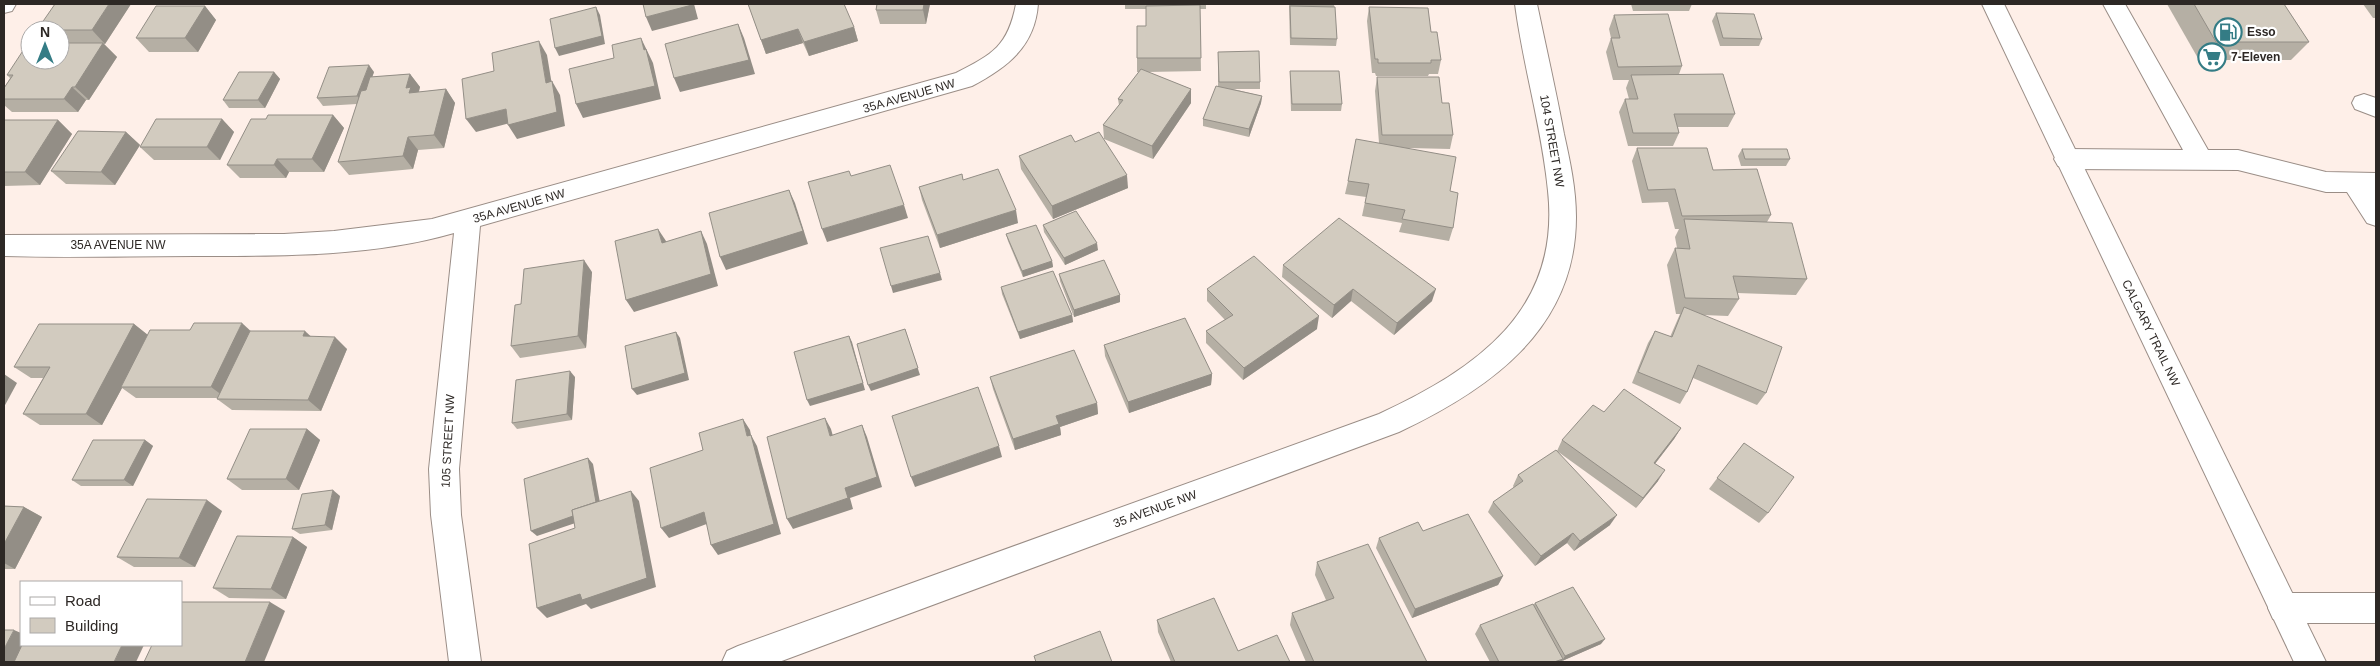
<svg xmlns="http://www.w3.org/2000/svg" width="2380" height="666" viewBox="0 0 2380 666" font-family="Helvetica,sans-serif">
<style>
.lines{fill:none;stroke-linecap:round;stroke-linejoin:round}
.minor-casing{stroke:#9a8d86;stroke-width:2}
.highway-casing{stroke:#9a8d86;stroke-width:2}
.minor{fill:#fff;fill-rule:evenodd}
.highway{fill:#fff;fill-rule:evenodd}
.wall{fill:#b5afa4}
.shaded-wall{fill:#938e86}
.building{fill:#d2cbbf;stroke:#938e86}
.labels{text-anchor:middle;stroke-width:4.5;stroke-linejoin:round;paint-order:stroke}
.poi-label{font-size:12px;font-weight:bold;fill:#2d2825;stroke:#fff;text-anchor:start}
.street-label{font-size:12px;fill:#2d2825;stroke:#fff}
</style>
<rect width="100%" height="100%" fill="#feefe8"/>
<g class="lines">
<!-- minor casing -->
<g class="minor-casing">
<g id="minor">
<path d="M 4,4 L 16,4 L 12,11 L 4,13 Z"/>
<path d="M 1016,4 L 1038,4 C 1035,46 1008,67 972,86 L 480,226 L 459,469 L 461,515 L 481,662 L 449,662 L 431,515 L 429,469 L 454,233 C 371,257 279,256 194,256 C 130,256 67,258 4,256 L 4,235 L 284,234 L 334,231 L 432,219 L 956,73 C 993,54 1008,46 1016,4 Z"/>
<path d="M 1515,4 L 1537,4 C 1546,47 1556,91 1564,134 C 1570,161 1576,189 1576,217 C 1576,329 1490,389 1399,432 L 779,662 L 722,662 L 727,651 L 738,646 L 1379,414 C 1476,369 1561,311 1548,191 C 1542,128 1523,66 1515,4 Z"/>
<path d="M 2103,4 L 2125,4 L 2208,150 L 2238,150 L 2326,172 L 2376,173 L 2376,226 L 2367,223 L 2347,192 L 2326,192 L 2238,170 L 2067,169 L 2058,166 L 2054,159 L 2058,152 L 2067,149 L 2183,150 Z"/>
<path d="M 2364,94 L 2376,98 L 2376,117 L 2355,109 L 2352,103 L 2355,97 Z"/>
<path d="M 2284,593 L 2376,593 L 2376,623 L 2284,623 L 2273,619 L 2268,608 L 2273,597 Z"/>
</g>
</g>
<!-- highway casing -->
<g class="highway-casing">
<path id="highway" d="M 1982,4 L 2004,4 L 2326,662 L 2294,662 Z"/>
</g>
<!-- minor -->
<use href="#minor" class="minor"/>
<!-- highway -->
<use href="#highway" class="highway"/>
</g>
<!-- wall -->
<g class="wall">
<path d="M 131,4 L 105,44 L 104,44 L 117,57 L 89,100 L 86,100 L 78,112 L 12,112 L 4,105 L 4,88 L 10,78 L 7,75 L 60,60 L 60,30 Z"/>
<path d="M 748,4 L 854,27 L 858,41 L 809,56 L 803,43 L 766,54 Z"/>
<path d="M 877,4 L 930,4 L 926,24 L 880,24 L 876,10 Z"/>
<path d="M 1125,4 L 1206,4 L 1206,9 L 1200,9 L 1201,71 L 1147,72 L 1191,89 L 1191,103 L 1153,159 L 1104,139 L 1103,125 L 1119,105 L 1118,99 L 1139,72 L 1137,72 L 1137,58 L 1146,26 L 1146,9 L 1125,9 Z"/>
<path d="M 1289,4 L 1334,4 L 1337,39 L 1336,46 L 1290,45 Z"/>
<path d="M 1631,4 L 1692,4 L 1689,11 L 1633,11 Z"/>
<path d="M 2167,4 L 2284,4 L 2309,42 L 2291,60 L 2199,60 Z"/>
<path d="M 2363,4 L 2376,4 L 2376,18 L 2373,18 Z"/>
<path d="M 205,6 L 216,20 L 198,52 L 149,52 L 136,38 Z"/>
<path d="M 1369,7 L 1441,60 L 1438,74 L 1429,74 L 1428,76 L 1376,76 L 1375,73 L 1372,73 L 1367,21 Z"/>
<path d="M 1716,13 L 1762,39 L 1759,46 L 1720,46 L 1712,21 Z"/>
<path d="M 1614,15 L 1682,66 L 1679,74 L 1735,114 L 1728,127 L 1678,127 L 1679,133 L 1673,146 L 1628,146 L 1619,112 L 1625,99 L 1629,99 L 1626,88 L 1629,80 L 1613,80 L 1606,52 L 1611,38 L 1609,29 Z"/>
<path d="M 1218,52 L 1260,82 L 1260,89 L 1233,89 L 1262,96 L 1261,103 L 1249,137 L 1203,126 L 1203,119 L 1218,86 Z"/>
<path d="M 1290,71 L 1342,104 L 1341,111 L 1291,111 L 1290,78 Z"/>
<path d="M 274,72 L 280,79 L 265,108 L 229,108 L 223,100 Z"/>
<path d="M 374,72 L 372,77 L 410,74 L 420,87 L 419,92 L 446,89 L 455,103 L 444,148 L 418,150 L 413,169 L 349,175 L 338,162 L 357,104 L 323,106 L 317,98 Z"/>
<path d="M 1377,77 L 1442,103 L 1453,135 L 1450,149 L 1409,148 L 1450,191 L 1453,228 L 1449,241 L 1399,232 L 1402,223 L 1362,216 L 1366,197 L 1345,194 L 1348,181 L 1379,143 L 1375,91 Z"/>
<path d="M 333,115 L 344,128 L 324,172 L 289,172 L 286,178 L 240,178 L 227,165 L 266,119 Z"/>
<path d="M 222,119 L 234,132 L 220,160 L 154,160 L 140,147 Z"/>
<path d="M 4,120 L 58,120 L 72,134 L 40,185 L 4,186 Z"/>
<path d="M 126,132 L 140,145 L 115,185 L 66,184 L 51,171 Z"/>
<path d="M 1075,142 L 1128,188 L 1053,219 L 1021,169 L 1019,156 Z"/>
<path d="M 1637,148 L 1713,170 L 1771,215 L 1767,222 L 1807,279 L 1796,295 L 1737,293 L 1739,299 L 1728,316 L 1703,315 L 1766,393 L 1757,405 L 1693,378 L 1687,392 L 1680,404 L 1632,383 L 1648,343 L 1655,331 L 1670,337 L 1680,314 L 1676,314 L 1667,265 L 1675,248 L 1677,248 L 1675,237 L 1679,229 L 1675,229 L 1668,202 L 1642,203 L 1632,161 Z"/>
<path d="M 1742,149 L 1790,159 L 1786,166 L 1741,166 L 1738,156 Z"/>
<path d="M 963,180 L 1018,223 L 940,248 L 922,200 L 919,187 Z"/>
<path d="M 1043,225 L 1098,250 L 1065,265 L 1044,232 Z"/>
<path d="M 1006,234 L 1052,261 L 1053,267 L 1023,277 L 1008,241 Z"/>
<path d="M 1283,265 L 1432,301 L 1394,335 L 1351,301 L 1332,318 L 1282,277 Z"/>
<path d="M 592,272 L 586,348 L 520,358 L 511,346 L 521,304 Z"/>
<path d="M 1059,274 L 1120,295 L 1120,302 L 1074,317 L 1060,281 Z"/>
<path d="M 1001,287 L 1072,315 L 1073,322 L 1020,339 L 1002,294 Z"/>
<path d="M 1207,289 L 1317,329 L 1243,380 L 1206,343 L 1206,331 L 1225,320 L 1207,301 Z"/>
<path d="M 134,324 L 148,335 L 251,331 L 310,336 L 347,349 L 321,411 L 232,410 L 217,399 L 218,398 L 136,398 L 122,388 L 102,425 L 40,425 L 23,414 L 43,378 L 31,378 L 14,367 Z"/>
<path d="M 1104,345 L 1212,374 L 1211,385 L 1129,413 L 1105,356 Z"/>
<path d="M 575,377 L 572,420 L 517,429 L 512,423 Z"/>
<path d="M 990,377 L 1097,403 L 1098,414 L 1060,427 L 1061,435 L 1015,450 L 993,389 Z"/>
<path d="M 1604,412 L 1681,428 L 1674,439 L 1655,464 L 1658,481 L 1636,508 L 1557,451 L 1610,525 L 1574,551 L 1567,543 L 1535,566 L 1488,512 L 1493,502 L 1514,488 L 1513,486 L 1518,475 L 1557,451 L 1562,440 Z"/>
<path d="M 307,429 L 320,440 L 299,490 L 242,490 L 227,479 Z"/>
<path d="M 145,440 L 153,446 L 133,486 L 81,486 L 72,480 Z"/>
<path d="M 1744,443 L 1768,513 L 1759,523 L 1709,489 Z"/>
<path d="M 340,496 L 332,530 L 300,534 L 292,529 Z"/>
<path d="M 4,506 L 24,507 L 42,517 L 15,569 L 4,569 Z"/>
<path d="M 222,511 L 195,567 L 134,567 L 117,557 Z"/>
<path d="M 1423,531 L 1503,576 L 1498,585 L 1412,618 L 1376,548 L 1379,538 Z"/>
<path d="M 293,537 L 307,547 L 286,599 L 229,598 L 213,588 Z"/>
<path d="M 1317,562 L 1427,662 L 1306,662 L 1290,625 L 1292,613 L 1326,600 L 1315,575 Z"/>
<path d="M 1535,603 L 1601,644 L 1562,661 L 1561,662 L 1490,662 L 1475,634 L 1480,625 L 1533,605 Z"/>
<path d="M 1157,620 L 1238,651 L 1290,662 L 1171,662 L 1158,632 Z"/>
</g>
<!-- shaded-wall -->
<g class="shaded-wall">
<path d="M 109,4 L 131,4 L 105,44 L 92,30 Z"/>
<path d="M 692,4 L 694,4 L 698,19 L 652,31 L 646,17 Z"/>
<path d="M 924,4 L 930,4 L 926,24 L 923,10 Z"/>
<path d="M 205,6 L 216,20 L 198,52 L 185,38 Z"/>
<path d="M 596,7 L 600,15 L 605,44 L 559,56 L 555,48 Z"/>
<path d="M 738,24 L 744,38 L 755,74 L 680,92 L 674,78 Z"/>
<path d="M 854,27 L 858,41 L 809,56 L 804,42 Z"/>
<path d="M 798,29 L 803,43 L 766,54 L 761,40 Z"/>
<path d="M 641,38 L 653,63 L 661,99 L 583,118 L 576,104 L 644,50 Z"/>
<path d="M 539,41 L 547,55 L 554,97 L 546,83 Z"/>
<path d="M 103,43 L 117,57 L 89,100 L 75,87 Z"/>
<path d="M 369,65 L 374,72 L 363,103 L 357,96 Z"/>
<path d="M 274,72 L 280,79 L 265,108 L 258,100 Z"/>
<path d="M 410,74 L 420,87 L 417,97 L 409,93 L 406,88 Z"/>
<path d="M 552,81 L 560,95 L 565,126 L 517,139 L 508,125 Z"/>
<path d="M 72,87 L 86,100 L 78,112 L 64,99 Z"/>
<path d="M 446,89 L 455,103 L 444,148 L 434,135 Z"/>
<path d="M 1191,89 L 1191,103 L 1153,159 L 1152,146 Z"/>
<path d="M 1262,96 L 1261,103 L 1249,137 L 1249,129 Z"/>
<path d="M 506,109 L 514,122 L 476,132 L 466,119 Z"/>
<path d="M 333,115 L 344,128 L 324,172 L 312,159 Z"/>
<path d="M 222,119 L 234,132 L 220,160 L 207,147 Z"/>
<path d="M 58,120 L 72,134 L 40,185 L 25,172 Z"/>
<path d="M 126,132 L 140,145 L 115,185 L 101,172 Z"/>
<path d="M 408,137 L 418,150 L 413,169 L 403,156 Z"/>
<path d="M 277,159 L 289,172 L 286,178 L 274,165 Z"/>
<path d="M 1127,175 L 1128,188 L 1053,219 L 1052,206 Z"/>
<path d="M 789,190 L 795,203 L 808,244 L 726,270 L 720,257 Z"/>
<path d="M 904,205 L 908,218 L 827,242 L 822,229 Z"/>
<path d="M 1016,210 L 1018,223 L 940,248 L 937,235 Z"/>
<path d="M 658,229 L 666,241 L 669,256 L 662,243 Z"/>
<path d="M 701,231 L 707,244 L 718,286 L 634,312 L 626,300 Z"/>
<path d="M 1097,243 L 1098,250 L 1065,265 L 1064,258 Z"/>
<path d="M 584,260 L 592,272 L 586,348 L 578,336 Z"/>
<path d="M 1052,261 L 1053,267 L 1023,277 L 1022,271 Z"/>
<path d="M 940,273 L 942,280 L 893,293 L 891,286 Z"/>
<path d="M 1353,289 L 1351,301 L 1332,318 L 1334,305 Z"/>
<path d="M 1436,289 L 1432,301 L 1394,335 L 1397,323 Z"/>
<path d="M 1120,295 L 1120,302 L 1074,317 L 1074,310 Z"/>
<path d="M 1072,315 L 1073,322 L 1020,339 L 1018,332 Z"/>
<path d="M 1319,316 L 1317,329 L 1243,380 L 1244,368 Z"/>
<path d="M 242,323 L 255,335 L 226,398 L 211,387 Z"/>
<path d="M 134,324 L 149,336 L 121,387 L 122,388 L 102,425 L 86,414 Z"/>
<path d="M 905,329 L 920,375 L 871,391 L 868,385 Z"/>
<path d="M 305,331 L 318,343 L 303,336 Z"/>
<path d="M 676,332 L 680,338 L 689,380 L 637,395 L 632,389 Z"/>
<path d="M 849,336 L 852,342 L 865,390 L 810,406 L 807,400 Z"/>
<path d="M 335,337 L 347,349 L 321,411 L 308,400 Z"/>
<path d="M 570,371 L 575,377 L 572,420 L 567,414 Z"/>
<path d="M 4,374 L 17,383 L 4,407 Z"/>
<path d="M 1212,374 L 1211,385 L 1129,413 L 1128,402 Z"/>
<path d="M 1097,403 L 1098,414 L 1060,427 L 1061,435 L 1015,450 L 1013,439 L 1056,416 Z"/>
<path d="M 825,418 L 831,429 L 836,447 L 830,436 Z"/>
<path d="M 743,419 L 750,430 L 751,435 L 757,446 L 781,534 L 718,555 L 711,545 L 747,436 Z"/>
<path d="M 862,425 L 867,437 L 882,487 L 850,498 L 853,509 L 793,529 L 787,519 L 845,488 Z"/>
<path d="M 1681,428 L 1674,439 L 1647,474 L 1654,463 Z"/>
<path d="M 307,429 L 320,440 L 299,490 L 286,479 Z"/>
<path d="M 145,440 L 153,446 L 133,486 L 124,480 Z"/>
<path d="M 999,446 L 1002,457 L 915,487 L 911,477 Z"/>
<path d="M 588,458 L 593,464 L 602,514 L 537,536 L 531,531 Z"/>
<path d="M 1665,470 L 1658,481 L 1636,508 L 1643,498 Z"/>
<path d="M 333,490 L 340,496 L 332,530 L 325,525 Z"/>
<path d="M 631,491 L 639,501 L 656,587 L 591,609 L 586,604 L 547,618 L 537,608 Z"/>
<path d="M 207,500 L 222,511 L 195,567 L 179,558 Z"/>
<path d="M 24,507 L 42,517 L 15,569 L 4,563 L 4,544 Z"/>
<path d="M 704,512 L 712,522 L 669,538 L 661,528 Z"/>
<path d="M 1617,515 L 1610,525 L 1574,551 L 1580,541 Z"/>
<path d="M 1573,533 L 1567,543 L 1535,566 L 1541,556 Z"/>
<path d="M 293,537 L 307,547 L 286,599 L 271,589 Z"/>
<path d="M 1503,576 L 1498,585 L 1412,618 L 1415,609 Z"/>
<path d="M 270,602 L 285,611 L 264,662 L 245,662 Z"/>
<path d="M 14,630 L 21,633 L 21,645 L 30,645 L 21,662 L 4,662 L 4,649 Z"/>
<path d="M 1605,639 L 1601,644 L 1562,661 L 1565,656 Z"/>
<path d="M 122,645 L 144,645 L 136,662 L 114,662 Z"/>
<path d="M 1563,659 L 1561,662 L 1554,662 Z"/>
</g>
<!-- building -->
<g class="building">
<path d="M 55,4 L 109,4 L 92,30 L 37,30 Z"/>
<path d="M 643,4 L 692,4 L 692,5 L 646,17 Z"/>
<path d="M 748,4 L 844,4 L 854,27 L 804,42 L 798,29 L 761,40 Z"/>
<path d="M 877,4 L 924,4 L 923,10 L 876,10 Z"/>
<path d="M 2194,4 L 2284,4 L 2309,42 L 2216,42 Z"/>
<path d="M 1200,5 L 1201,58 L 1137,58 L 1137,26 L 1146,26 L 1146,6 Z"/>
<path d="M 156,6 L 205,6 L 185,38 L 136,38 Z"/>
<path d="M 1290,6 L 1335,7 L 1337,39 L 1291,38 Z"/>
<path d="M 596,7 L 602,36 L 555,48 L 550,19 Z"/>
<path d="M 1369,7 L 1428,8 L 1431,32 L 1437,32 L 1441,60 L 1431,60 L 1431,63 L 1378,63 L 1378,59 L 1375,59 Z"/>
<path d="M 1716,13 L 1754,14 L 1762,39 L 1723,38 Z"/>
<path d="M 1668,14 L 1682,66 L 1618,67 L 1611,38 L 1620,38 L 1614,15 Z"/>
<path d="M 738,24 L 749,60 L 674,78 L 665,44 Z"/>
<path d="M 641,38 L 644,50 L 646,49 L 655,86 L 576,104 L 569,69 L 614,58 L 612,45 Z"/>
<path d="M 539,41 L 546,83 L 552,81 L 557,112 L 508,125 L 506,109 L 466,119 L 462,79 L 494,71 L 492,53 Z"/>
<path d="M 28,43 L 30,43 L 30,60 L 60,60 L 60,43 L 103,43 L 75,87 L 72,87 L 64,99 L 4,99 L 4,88 L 13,75 L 7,75 Z"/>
<path d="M 1259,51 L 1260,82 L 1219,82 L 1218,52 Z"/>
<path d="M 369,65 L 357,96 L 317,98 L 329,67 Z"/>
<path d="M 1141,69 L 1191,89 L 1152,146 L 1103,125 L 1123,100 L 1118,99 Z"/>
<path d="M 1290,71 L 1339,71 L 1342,104 L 1292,104 Z"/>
<path d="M 239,72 L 274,72 L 258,100 L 223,100 Z"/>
<path d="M 410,74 L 406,88 L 411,87 L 409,93 L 446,89 L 434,135 L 408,137 L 403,156 L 338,162 L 361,91 L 366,90 L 370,77 Z"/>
<path d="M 1723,74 L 1735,114 L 1674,114 L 1679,133 L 1633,133 L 1625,99 L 1638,99 L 1631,75 Z"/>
<path d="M 1377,77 L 1439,77 L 1442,103 L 1449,103 L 1453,135 L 1382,135 Z"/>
<path d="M 1216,86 L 1262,96 L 1249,129 L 1203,119 Z"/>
<path d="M 268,115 L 333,115 L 312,159 L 277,159 L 274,165 L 227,165 L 251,119 L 266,119 Z"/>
<path d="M 156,119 L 222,119 L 207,147 L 140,147 Z"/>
<path d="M 4,120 L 58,120 L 25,172 L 4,172 Z"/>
<path d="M 78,131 L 126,132 L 101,172 L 51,171 Z"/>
<path d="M 1099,132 L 1127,175 L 1052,206 L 1019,156 L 1071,135 L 1075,142 Z"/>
<path d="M 1356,139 L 1456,157 L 1450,191 L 1458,193 L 1453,228 L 1402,219 L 1405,210 L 1365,203 L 1369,184 L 1348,181 Z"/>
<path d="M 1637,148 L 1707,148 L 1713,170 L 1757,169 L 1771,215 L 1682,216 L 1675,189 L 1648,190 Z"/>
<path d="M 1742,149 L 1787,149 L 1790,159 L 1745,159 Z"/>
<path d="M 890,165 L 904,205 L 822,229 L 808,182 L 849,171 L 851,176 Z"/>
<path d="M 998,169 L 1016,210 L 937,235 L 919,187 L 962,174 L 963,180 Z"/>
<path d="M 789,190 L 803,231 L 720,257 L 709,213 Z"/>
<path d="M 1076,211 L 1097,243 L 1064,258 L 1043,225 Z"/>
<path d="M 1339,218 L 1436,289 L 1397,323 L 1353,289 L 1334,305 L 1283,265 Z"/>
<path d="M 1684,219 L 1792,223 L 1807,279 L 1733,276 L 1739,299 L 1685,298 L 1675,248 L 1690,249 Z"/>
<path d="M 1036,225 L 1052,261 L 1022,271 L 1006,234 Z"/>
<path d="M 658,229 L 662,243 L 701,231 L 711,274 L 626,300 L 615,241 Z"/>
<path d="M 928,236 L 940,273 L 891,286 L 880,248 Z"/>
<path d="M 1254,256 L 1319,316 L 1244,368 L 1206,331 L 1233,315 L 1207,289 Z"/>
<path d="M 584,260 L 578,336 L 511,346 L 515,305 L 521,304 L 524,269 Z"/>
<path d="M 1104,260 L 1120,295 L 1074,310 L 1059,274 Z"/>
<path d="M 1053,271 L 1072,315 L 1018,332 L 1001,287 Z"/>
<path d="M 1684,307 L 1782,347 L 1766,393 L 1698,365 L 1687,392 L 1638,372 L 1655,331 L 1672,337 Z"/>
<path d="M 1185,318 L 1212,374 L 1128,402 L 1104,345 Z"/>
<path d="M 194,323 L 242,323 L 211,387 L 121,387 L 150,330 L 190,330 Z"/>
<path d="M 39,324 L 134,324 L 86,414 L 23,414 L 50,367 L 14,367 Z"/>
<path d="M 905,329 L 918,368 L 868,385 L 857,344 Z"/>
<path d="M 250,331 L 305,331 L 303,336 L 335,337 L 308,400 L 217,399 Z"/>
<path d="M 676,332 L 685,373 L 632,389 L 625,346 Z"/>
<path d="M 849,336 L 863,383 L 807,400 L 794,352 Z"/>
<path d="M 1074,350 L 1097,403 L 1056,416 L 1059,424 L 1013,439 L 990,377 Z"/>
<path d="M 570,371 L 567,414 L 512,423 L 516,380 Z"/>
<path d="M 978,387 L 999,446 L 911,477 L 892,416 Z"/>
<path d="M 1624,389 L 1681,428 L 1654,463 L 1665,470 L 1643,498 L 1562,440 L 1593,405 L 1604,412 Z"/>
<path d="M 825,418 L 830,436 L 862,425 L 877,477 L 845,488 L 848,498 L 787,519 L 767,437 Z"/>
<path d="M 743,419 L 747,436 L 751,435 L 774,524 L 711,545 L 704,512 L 661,528 L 650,468 L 703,450 L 699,433 Z"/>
<path d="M 250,429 L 307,429 L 286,479 L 227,479 Z"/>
<path d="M 93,440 L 145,440 L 124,480 L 72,480 Z"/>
<path d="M 1744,443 L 1794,477 L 1768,513 L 1717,478 Z"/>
<path d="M 1556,450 L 1617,515 L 1580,541 L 1573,533 L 1541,556 L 1493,502 L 1523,481 L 1518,475 Z"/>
<path d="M 588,458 L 596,502 L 572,510 L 573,516 L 531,531 L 524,479 Z"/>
<path d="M 333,490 L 325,525 L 292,529 L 302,494 Z"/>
<path d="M 631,491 L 647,578 L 582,600 L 580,594 L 537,608 L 529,544 L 575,528 L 572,510 Z"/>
<path d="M 147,499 L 207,500 L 179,558 L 117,557 Z"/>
<path d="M 4,506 L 24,507 L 4,544 Z"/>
<path d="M 1468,514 L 1503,576 L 1415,609 L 1379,538 L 1418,522 L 1423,531 Z"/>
<path d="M 237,536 L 293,537 L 271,589 L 213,588 Z"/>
<path d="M 1368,544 L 1427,662 L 1314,662 L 1292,613 L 1334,598 L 1317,562 Z"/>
<path d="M 1573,587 L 1605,639 L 1565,656 L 1535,603 Z"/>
<path d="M 1214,598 L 1238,651 L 1277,635 L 1290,662 L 1175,662 L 1157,620 Z"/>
<path d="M 181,602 L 270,602 L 245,662 L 144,662 L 152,645 L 181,645 Z"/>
<path d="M 1533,604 L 1563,659 L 1554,662 L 1499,662 L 1480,625 Z"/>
<path d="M 4,630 L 14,630 L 4,649 Z"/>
<path d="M 1100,631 L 1112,662 L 1036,662 L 1034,656 Z"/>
<path d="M 22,645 L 122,645 L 114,662 L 14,662 Z"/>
</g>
<!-- icons -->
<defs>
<g id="fuel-ring" transform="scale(1.4375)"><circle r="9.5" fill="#fff" stroke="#347c85" stroke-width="1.5"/><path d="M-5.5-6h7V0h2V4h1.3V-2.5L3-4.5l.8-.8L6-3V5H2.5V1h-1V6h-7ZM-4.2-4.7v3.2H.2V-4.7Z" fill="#347c85"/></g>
<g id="supermarket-ring" transform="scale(1.4375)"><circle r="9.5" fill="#fff" stroke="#347c85" stroke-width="1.5"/><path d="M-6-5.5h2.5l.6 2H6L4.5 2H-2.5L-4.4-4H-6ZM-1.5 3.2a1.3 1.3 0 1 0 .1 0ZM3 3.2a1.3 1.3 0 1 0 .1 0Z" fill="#347c85"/></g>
</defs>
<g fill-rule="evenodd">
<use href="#fuel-ring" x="2228" y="32"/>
<use href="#supermarket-ring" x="2212" y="57"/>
</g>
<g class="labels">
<!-- poi labels -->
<g class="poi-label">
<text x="2247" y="36">Esso</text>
<text x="2231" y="61">7-Eleven</text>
</g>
<!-- street labels -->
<g class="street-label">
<text transform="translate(909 96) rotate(-16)" y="4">35A AVENUE NW</text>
<text transform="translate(1552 141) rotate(80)" y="4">104 STREET NW</text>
<text transform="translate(519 206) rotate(-16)" y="4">35A AVENUE NW</text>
<text x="118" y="249">35A AVENUE NW</text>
<text transform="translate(2151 333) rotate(64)" y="4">CALGARY TRAIL NW</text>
<text transform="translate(448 441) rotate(-87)" y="4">105 STREET NW</text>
<text transform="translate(1155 509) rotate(-20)" y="4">35 AVENUE NW</text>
</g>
</g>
<!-- border -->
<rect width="2380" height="666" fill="none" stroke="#2d2825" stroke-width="10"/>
<!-- legend -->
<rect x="20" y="581" width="162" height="65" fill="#ffffff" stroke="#aba9a8"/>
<rect x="30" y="597" width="25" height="8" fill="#ffffff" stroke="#aba9a8"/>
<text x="65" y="606" font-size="15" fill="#2d2825">Road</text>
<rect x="30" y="618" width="25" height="15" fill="#d2cbbf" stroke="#aba9a8"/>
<text x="65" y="631" font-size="15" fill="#2d2825">Building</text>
<!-- north arrow -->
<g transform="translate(45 45)"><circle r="24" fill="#ffffff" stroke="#aba9a8"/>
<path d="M0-4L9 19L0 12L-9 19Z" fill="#347c85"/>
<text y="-8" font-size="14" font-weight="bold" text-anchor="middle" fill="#2d2825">N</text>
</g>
</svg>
